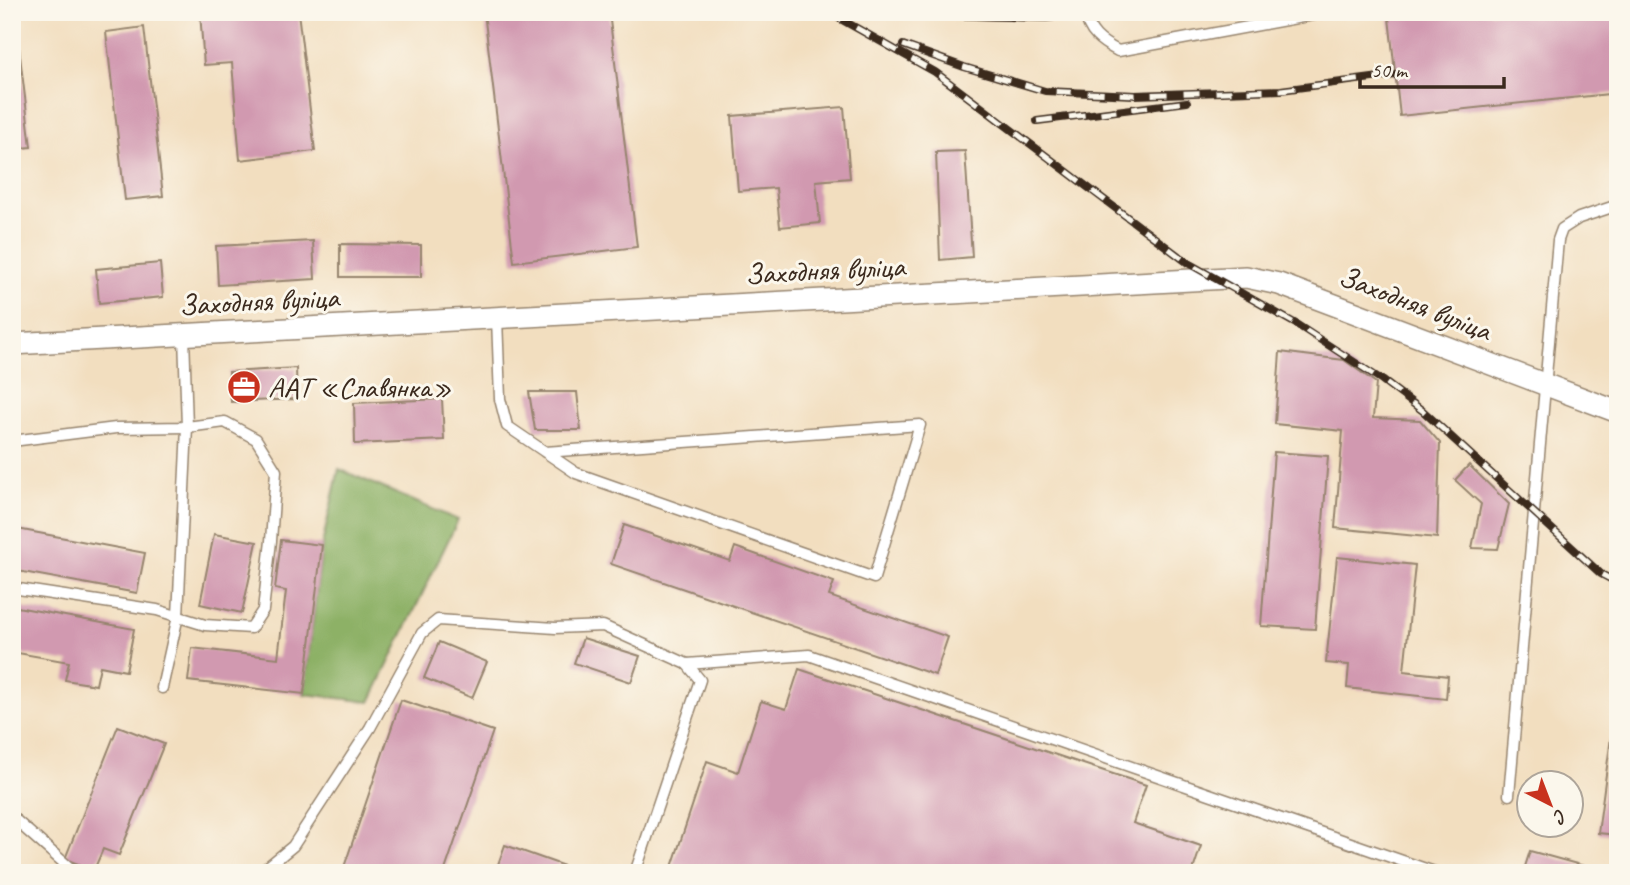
<svg xmlns="http://www.w3.org/2000/svg" width="1630" height="885" viewBox="0 0 1630 885" font-family="Caveat,sans-serif">
<style>
.forest{fill:#8db166;stroke:#646e42;stroke-width:2}
.building{fill:#d199b0}
.lines{fill:none;stroke-linecap:round;stroke-linejoin:round}
.lane-casing{stroke:#96846e;stroke-width:13}
.street-casing{stroke:#96846e;stroke-width:24}
.lane{stroke:#fff;stroke-width:10}
.street{stroke:#fff;stroke-width:21}
.rail-casing{stroke:#3b2a1e;stroke-width:8}
.rail{stroke:#fbf7ec;stroke-width:5;stroke-dasharray:16;stroke-linecap:butt}
.labels{text-anchor:middle;stroke-width:6;stroke-linejoin:round;paint-order:stroke}
.street-label{font-size:30px;fill:#3b2a1e;stroke:#fbf7ec}
.poi-label{font-size:30px;fill:#3b2a1e;stroke:#fbf7ec;text-anchor:start}
</style>
<rect width="100%" height="100%" fill="#fbf7ec"/>
<filter id="ink" filterUnits="userSpaceOnUse"><feTurbulence type="fractalNoise" baseFrequency=".0143" numOctaves="2"/><feDisplacementMap in="SourceGraphic" scale="14" xChannelSelector="R" yChannelSelector="G"/><feConvolveMatrix kernelMatrix="1 2 1 2 8 2 1 2 1" color-interpolation-filters="sRGB"/></filter>
<filter id="wash" filterUnits="userSpaceOnUse"><feTurbulence type="fractalNoise" baseFrequency=".00686" numOctaves="4" result="noise"/><feDisplacementMap in="SourceGraphic" scale="28" xChannelSelector="R" yChannelSelector="G"/><feGaussianBlur stdDeviation="1.57" result="paint"/><feColorMatrix in="noise" values="0 0 0 0 0 0 0 0 0 0 0 0 0 0 0 0 0 1.4 0 .05"/><feComposite in="paint" operator="in"/></filter>
<g filter="url(#wash)">
<rect width="100%" height="100%" fill="#f2debf"/>
<!-- forest -->
<path class="forest" d="M 339,469 L 458,520 L 370,702 L 304,694 L 322,545 Z"/>
<g id="blocks">
<!-- building -->
<g class="building">
<path d="M 200,12 L 298,12 L 315,151 L 240,160 L 232,63 L 204,65 Z"/>
<path d="M 484,12 L 609,12 L 637,247 L 514,262 Z"/>
<path d="M 1438,12 L 1618,12 L 1618,93 L 1400,116 L 1389,18 Z"/>
<path d="M 144,27 L 163,196 L 125,200 L 106,32 Z"/>
<path d="M 12,31 L 17,31 L 31,147 L 12,149 Z"/>
<path d="M 844,107 L 850,178 L 816,181 L 820,223 L 780,227 L 776,188 L 738,191 L 732,116 Z"/>
<path d="M 965,151 L 972,257 L 940,260 L 936,152 Z"/>
<path d="M 313,241 L 315,279 L 218,285 L 216,246 Z"/>
<path d="M 340,244 L 421,245 L 421,277 L 340,277 Z"/>
<path d="M 160,263 L 163,297 L 99,303 L 96,269 Z"/>
<path d="M 1280,352 L 1344,360 L 1376,383 L 1373,418 L 1420,420 L 1440,443 L 1437,538 L 1335,528 L 1343,431 L 1275,424 Z"/>
<path d="M 296,368 L 297,399 L 231,402 L 229,372 Z"/>
<path d="M 529,392 L 577,392 L 581,430 L 535,430 Z"/>
<path d="M 442,399 L 444,440 L 355,444 L 354,403 Z"/>
<path d="M 1274,452 L 1328,456 L 1315,629 L 1261,626 Z"/>
<path d="M 1469,465 L 1509,504 L 1498,549 L 1472,548 L 1481,504 L 1455,480 Z"/>
<path d="M 624,525 L 730,561 L 735,547 L 834,582 L 829,596 L 948,637 L 935,675 L 611,564 Z"/>
<path d="M 12,528 L 145,553 L 137,593 L 12,570 Z"/>
<path d="M 214,534 L 257,542 L 242,613 L 200,604 Z"/>
<path d="M 281,540 L 322,545 L 304,694 L 188,681 L 192,648 L 278,658 L 286,591 L 275,589 Z"/>
<path d="M 1337,557 L 1415,565 L 1404,671 L 1448,676 L 1446,699 L 1347,688 L 1349,665 L 1326,663 Z"/>
<path d="M 12,606 L 134,629 L 126,671 L 100,666 L 96,685 L 65,680 L 69,662 L 12,652 Z"/>
<path d="M 583,638 L 640,656 L 631,682 L 574,663 Z"/>
<path d="M 439,642 L 487,662 L 472,698 L 424,678 Z"/>
<path d="M 799,669 L 1146,785 L 1133,823 L 1201,846 L 1192,873 L 670,873 L 707,761 L 738,772 L 761,701 L 786,709 Z"/>
<path d="M 401,700 L 493,731 L 444,873 L 342,873 Z"/>
<path d="M 118,726 L 164,744 L 119,855 L 103,849 L 94,870 L 65,859 Z"/>
<path d="M 1612,730 L 1618,731 L 1618,835 L 1598,833 Z"/>
<path d="M 505,845 L 581,872 L 581,873 L 495,873 Z"/>
<path d="M 1530,851 L 1606,872 L 1606,873 L 1523,873 Z"/>
</g>
</g>
</g>
<g filter="url(#ink)">
<use href="#blocks" fill-opacity="0" stroke="#96846e" stroke-width="2"/>
<g class="lines">
<!-- lane casing -->
<g class="lane-casing">
<g id="lane">
<path d="M 1085,12 C 1088,33 1101,42 1118,51 L 1329,12"/>
<path d="M 497,318 L 500,399 L 507,426 L 576,473 L 874,578 L 920,425 L 545,452"/>
<path d="M 12,441 L 116,428 L 187,427 L 225,422 L 256,439 L 276,471 L 271,541 L 263,610 L 251,628 L 205,625 L 157,610 L 12,588"/>
<path d="M 687,664 L 809,655 L 1437,873"/>
<path d="M 162,688 L 178,616 L 187,427 L 184,335"/>
<path d="M 1509,795 L 1558,240 L 1562,229 L 1579,218 L 1618,205"/>
<path d="M 12,817 L 71,869 L 81,873"/>
<path d="M 260,873 L 293,846 L 370,728 L 422,633 L 438,620 L 555,628 L 603,626 L 687,664 L 700,680 L 635,873"/>
</g>
</g>
<!-- street casing -->
<g class="street-casing">
<path id="street" d="M 12,344 L 1246,277 L 1279,284 L 1618,412"/>
</g>
<!-- lane -->
<use href="#lane" class="lane"/>
<!-- street -->
<use href="#street" class="street"/>
<!-- rail casing -->
<g class="rail-casing">
<g id="rail">
<path d="M 828,12 L 935,72 L 1188,263 L 1296,324 L 1382,380 L 1423,411 L 1601,574 L 1618,583"/>
<path d="M 930,12 L 942,15 L 1046,18 L 1097,12"/>
<path d="M 903,45 L 964,67 L 1045,91 L 1135,95 L 1281,90 L 1395,75"/>
<path d="M 1037,121 L 1187,102"/>
</g>
</g>
<!-- rail -->
<use href="#rail" class="rail"/>
</g>
</g>
<!-- icons -->
<defs>
<g id="office-disc" transform="scale(1.75)"><circle r="9.5" fill="#c8321e" stroke="#fbf7ec"/><path d="M-6-3h4V-5.5h4V-3h4V5H-6ZM-1-4.5V-3h2v-1.5ZM-6 0V1H6V0Z" fill="#fff"/></g>
</defs>
<g fill-rule="evenodd">
<use href="#office-disc" x="244" y="387"/>
</g>
<g class="labels">
<!-- street labels -->
<g class="street-label">
<text transform="translate(825 270) rotate(-3)" y="10">Заходняя вуліца</text>
<text transform="translate(259 301) rotate(-3)" y="10">Заходняя вуліца</text>
<text transform="translate(1415 303) rotate(21)" y="10">Заходняя вуліца</text>
</g>
<!-- poi labels -->
<g class="poi-label">
<text x="268" y="397">ААТ «Славянка»</text>
</g>
</g>
<!-- margin -->
<rect width="1630" height="885" fill="none" stroke="#fbf7ec" stroke-width="42"/>
<!-- north arrow -->
<g transform="translate(1550 804) rotate(138)"><circle r="33" fill="#fbf7ec" stroke="#aea59a" stroke-width="2"/>
<path d="M0-5L12 26L0 18L-12 26Z" fill="#c8321e"/>
<text y="-10" font-size="19" font-weight="bold" text-anchor="middle" fill="#3b2a1e">С</text>
</g>
<!-- scale -->
<path d="M1360 77v10h144v-10" fill="none" stroke="#3b2a1e" stroke-width="3.5"/>
<text x="1371" y="77" font-size="21" fill="#3b2a1e" stroke="#fbf7ec" stroke-width="5" paint-order="stroke">50 m</text>
</svg>
